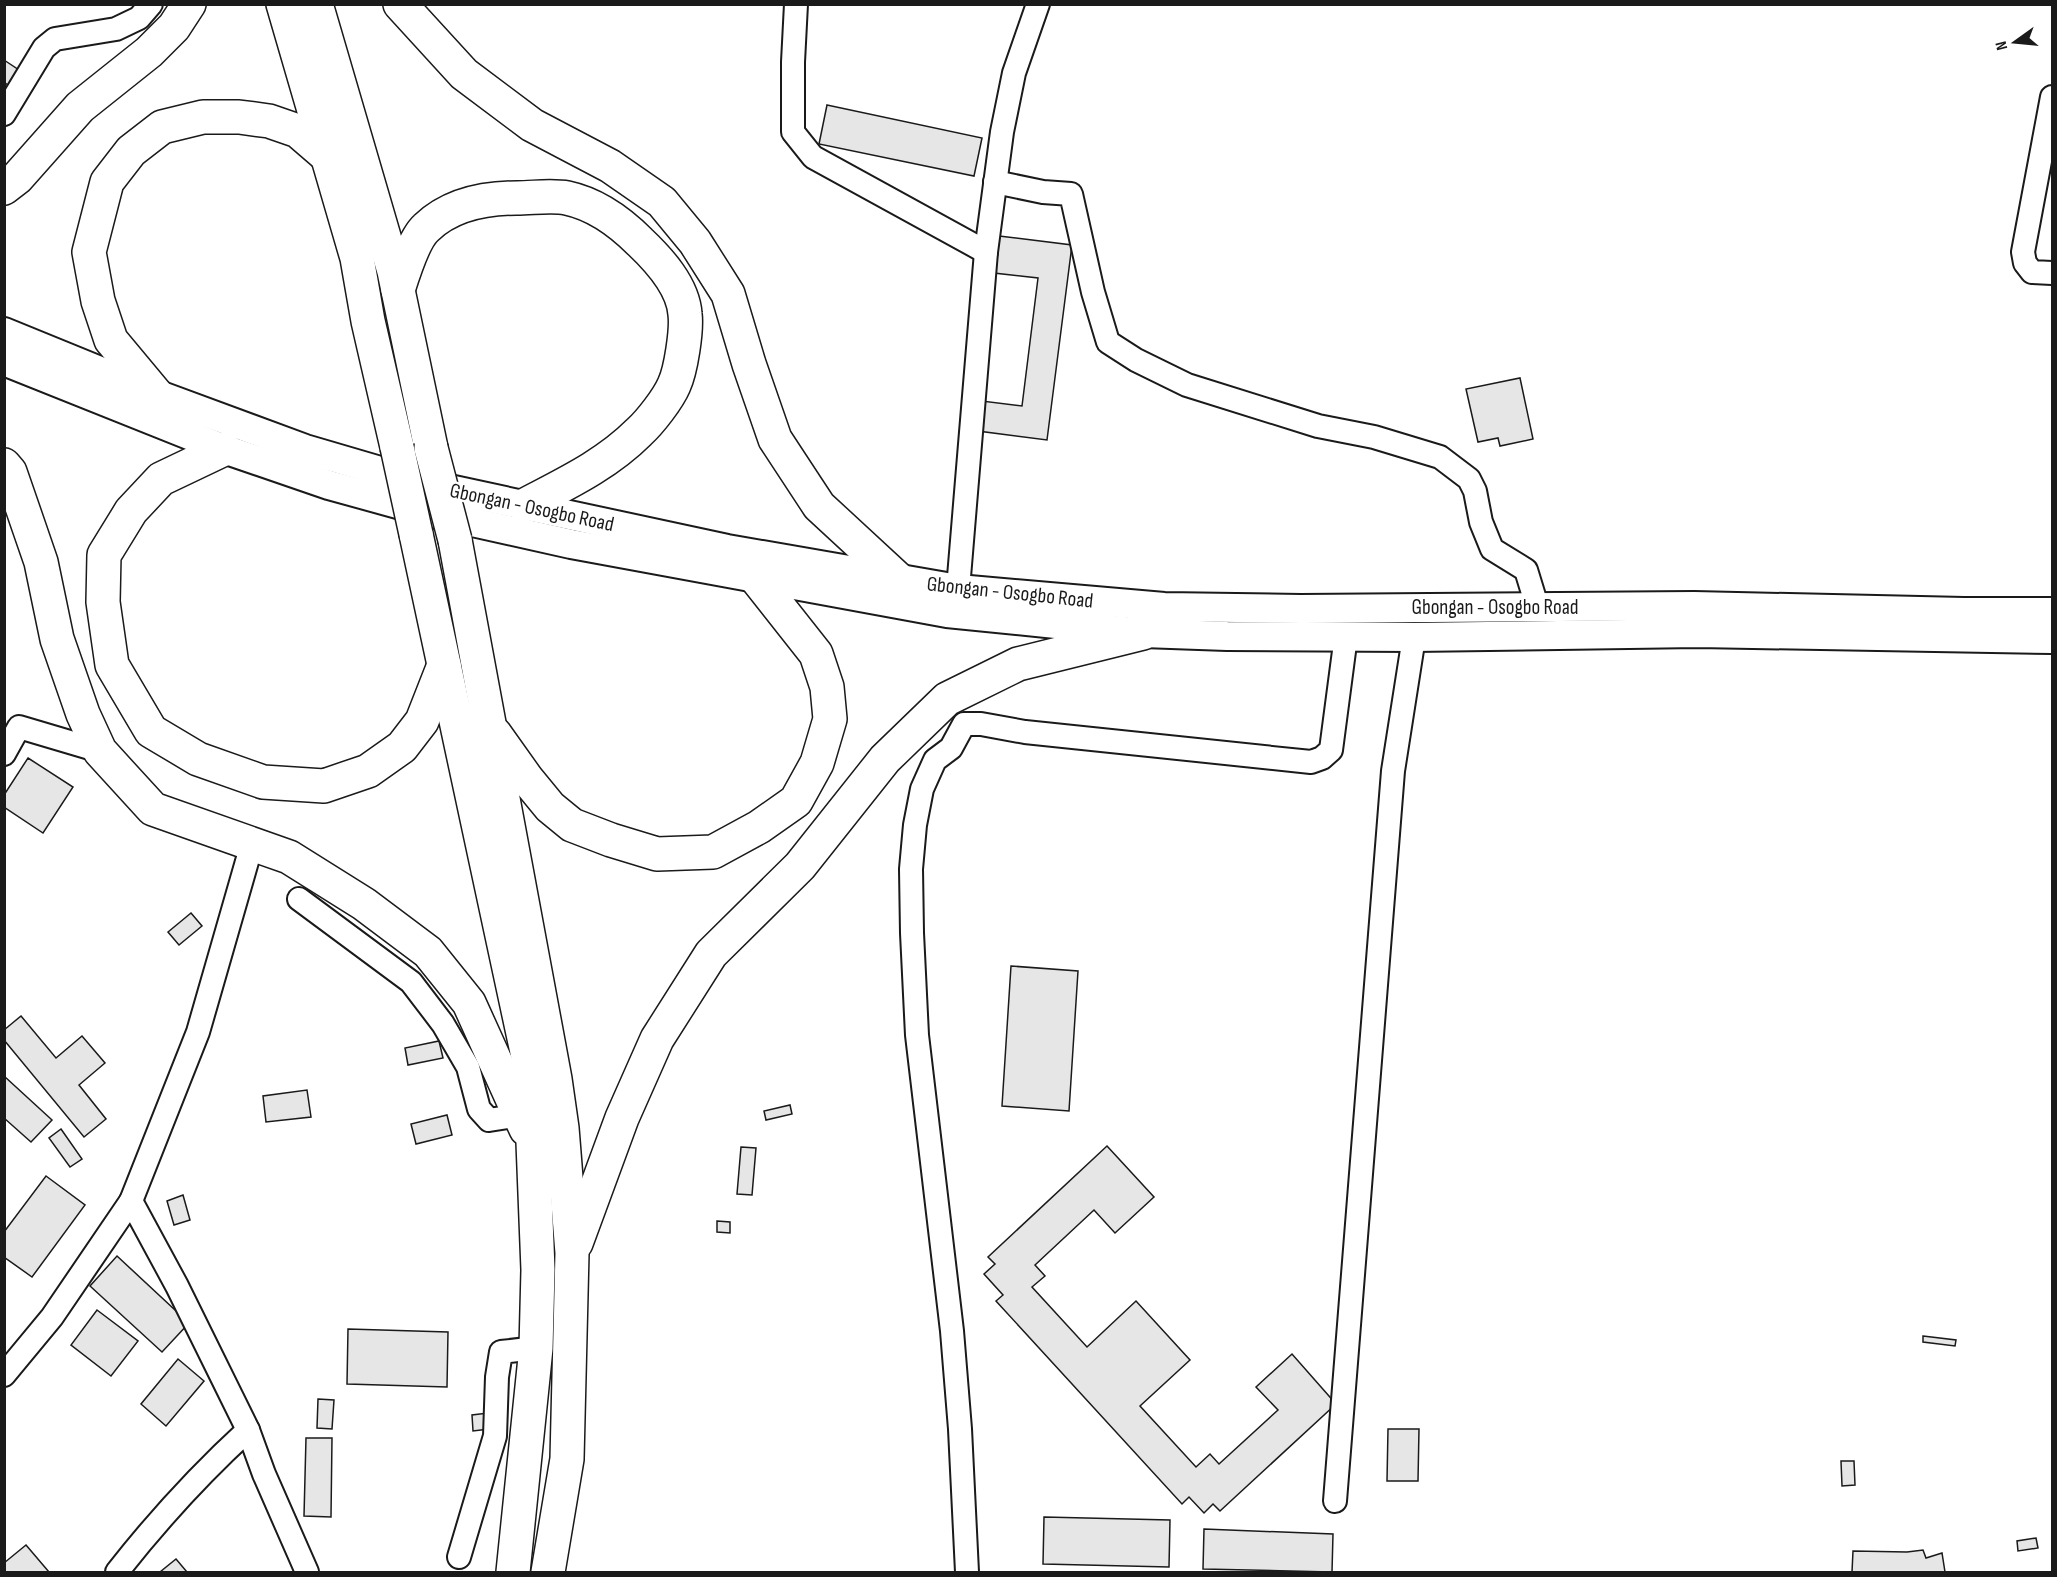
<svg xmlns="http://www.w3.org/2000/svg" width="2057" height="1577" viewBox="0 0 2057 1577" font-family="'Sofia Sans Condensed',sans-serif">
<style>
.building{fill:#e6e6e6;stroke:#1a1a1a;stroke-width:1.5}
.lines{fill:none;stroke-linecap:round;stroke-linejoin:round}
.minor-casing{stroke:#1a1a1a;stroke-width:26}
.major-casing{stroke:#1a1a1a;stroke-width:32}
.highway-casing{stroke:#1a1a1a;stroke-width:36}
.minor{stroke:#fff;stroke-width:22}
.major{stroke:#fff;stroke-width:28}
.highway{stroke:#fff;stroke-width:33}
.highway-bridge-casing{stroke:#1a1a1a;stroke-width:36;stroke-linecap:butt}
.highway-bridge{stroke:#fff;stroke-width:33}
.labels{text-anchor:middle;stroke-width:4.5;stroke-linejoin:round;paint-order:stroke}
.street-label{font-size:21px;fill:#1a1a1a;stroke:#fff}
</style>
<rect width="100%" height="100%" fill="#fff"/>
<!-- building -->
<g class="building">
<path d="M 4,60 L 19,70 L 9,86 L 4,82 Z"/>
<path d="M 827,105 L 982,138 L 974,176 L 819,144 Z"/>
<path d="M 999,236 L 1072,245 L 1047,440 L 978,431 L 982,401 L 1022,406 L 1038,278 L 994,273 Z"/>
<path d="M 1520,378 L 1533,439 L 1500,446 L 1498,438 L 1478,442 L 1466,389 Z"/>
<path d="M 28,758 L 73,787 L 43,833 L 4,807 L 4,795 Z"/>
<path d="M 191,913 L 202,926 L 179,945 L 168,932 Z"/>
<path d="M 1011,966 L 1078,971 L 1069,1111 L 1002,1106 Z"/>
<path d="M 21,1016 L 56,1058 L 82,1036 L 105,1063 L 79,1085 L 106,1119 L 84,1137 L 4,1040 L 4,1030 Z"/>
<path d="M 439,1041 L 443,1058 L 408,1065 L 405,1048 Z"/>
<path d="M 4,1076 L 52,1120 L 31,1142 L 4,1118 Z"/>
<path d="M 307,1090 L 311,1117 L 266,1122 L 263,1096 Z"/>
<path d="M 790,1105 L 792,1114 L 766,1120 L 764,1111 Z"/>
<path d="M 447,1115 L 452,1135 L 416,1144 L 411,1124 Z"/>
<path d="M 61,1129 L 82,1159 L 70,1167 L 49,1138 Z"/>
<path d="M 1107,1146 L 1154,1197 L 1115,1233 L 1094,1210 L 1035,1265 L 1045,1276 L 1032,1287 L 1087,1347 L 1136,1301 L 1190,1360 L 1140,1406 L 1196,1467 L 1210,1454 L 1219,1464 L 1278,1410 L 1256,1387 L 1292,1354 L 1336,1404 L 1220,1511 L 1213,1504 L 1204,1513 L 1189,1497 L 1182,1504 L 996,1301 L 1003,1295 L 984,1274 L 995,1264 L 988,1257 Z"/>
<path d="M 741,1147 L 756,1148 L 752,1195 L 737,1194 Z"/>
<path d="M 46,1176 L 85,1205 L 32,1277 L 4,1257 L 4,1232 Z"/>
<path d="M 183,1195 L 190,1220 L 174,1225 L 167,1201 Z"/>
<path d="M 717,1221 L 730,1222 L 730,1233 L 717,1232 Z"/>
<path d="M 117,1256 L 189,1323 L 162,1352 L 90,1286 Z"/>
<path d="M 97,1310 L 138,1341 L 111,1376 L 71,1345 Z"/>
<path d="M 348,1329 L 448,1332 L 447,1387 L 347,1384 Z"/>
<path d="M 1923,1336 L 1956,1340 L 1955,1346 L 1923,1342 Z"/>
<path d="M 178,1359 L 204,1381 L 166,1426 L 141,1404 Z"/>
<path d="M 318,1399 L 334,1400 L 332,1429 L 317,1428 Z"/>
<path d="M 488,1413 L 489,1429 L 473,1431 L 472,1415 Z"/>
<path d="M 1388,1429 L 1419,1429 L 1418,1481 L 1387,1481 Z"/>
<path d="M 306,1438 L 332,1438 L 331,1517 L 304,1516 Z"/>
<path d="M 1841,1461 L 1854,1461 L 1855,1485 L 1842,1486 Z"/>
<path d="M 1044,1517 L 1170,1520 L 1169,1567 L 1043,1564 Z"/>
<path d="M 1204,1529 L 1333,1534 L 1332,1572 L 1203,1569 Z"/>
<path d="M 2036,1538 L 2038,1548 L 2018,1551 L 2017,1541 Z"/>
<path d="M 26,1545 L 49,1572 L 4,1572 L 4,1563 Z"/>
<path d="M 1923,1550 L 1926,1558 L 1942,1553 L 1945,1572 L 1852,1572 L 1853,1551 L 1907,1552 Z"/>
<path d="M 176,1559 L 187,1572 L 160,1572 Z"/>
</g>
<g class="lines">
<!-- minor casing -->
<g class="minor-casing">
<g id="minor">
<path d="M 796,4 L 793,62 L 793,132 L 813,157 L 986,252"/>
<path d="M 2052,97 L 2023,252 L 2025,263 L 2032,272 L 2052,273"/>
<path d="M 4,114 L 44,48 L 55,39 L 116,29 L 139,18 L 151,4"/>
<path d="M 995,182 L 1043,192 L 1071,194 L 1093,292 L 1108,342 L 1136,360 L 1187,385 L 1318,426 L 1374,437 L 1440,457 L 1469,479 L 1475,491 L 1481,522 L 1492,549 L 1526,570 L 1537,606"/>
<path d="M 958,589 L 986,252 L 1002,132 L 1014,73 L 1038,4"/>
<path d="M 4,754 L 19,727 L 100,751"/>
<path d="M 299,899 L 411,982 L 443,1024 L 468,1067 L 479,1109 L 489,1120 L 520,1115"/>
<path d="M 131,1201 L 177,1286 L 248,1430 L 264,1474 L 307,1572"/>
<path d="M 4,1375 L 52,1317 L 131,1201 L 198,1032 L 252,844"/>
<path d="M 1335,1501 L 1393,771 L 1414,637"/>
<path d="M 459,1557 L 495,1436 L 497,1377 L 501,1352 L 536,1348"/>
<path d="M 117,1572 C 157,1521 200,1474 248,1430"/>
<path d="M 967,1572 L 960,1429 L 952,1331 L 917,1035 L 912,933 L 911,869 L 915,825 L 922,789 L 935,760 L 951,748 L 964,724 L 981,724 L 1025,732 L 1311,762 L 1322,758 L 1331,750 L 1346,636"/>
</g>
</g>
<!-- major casing -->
<g class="major-casing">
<g id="major">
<path d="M 4,332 L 156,394 L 305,449 L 421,483 L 727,549 L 958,589 L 1164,607 L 1301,609 L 1694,606 L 1964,612 L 2052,612"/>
<path d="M 4,361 L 224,449 L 329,485 L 423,511 L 571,544 L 947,613 L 1143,633 L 1227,636 L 1414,637 L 1698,633 L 2052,639"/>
</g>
</g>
<!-- highway casing -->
<g class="highway-casing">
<g id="highway">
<path d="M 283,4 L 357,258 L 368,321 L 397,447"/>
<path d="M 316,4 L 394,271 L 431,448"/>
<path d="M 400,4 L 464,74 L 532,125 L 610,166 L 662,202 L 695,242 L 728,294 L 749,364 L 775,439 L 819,506 L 898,579"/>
<path d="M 4,188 L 17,178 L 80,107 L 149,52 L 174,27 L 189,4"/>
<path d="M 398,290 C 403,274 414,239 426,228 C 451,204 484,198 517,198 C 533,198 552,195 567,198 C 595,204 620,222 640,242 C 659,260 683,286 685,314 C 687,330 681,370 674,385 C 668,399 650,422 639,432 C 606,465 565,484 525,505"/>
<path d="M 156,394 L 111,340 L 98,301 L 89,252 L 107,182 L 131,151 L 162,127 L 203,117 L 239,117 L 269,121 L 298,131 L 327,156"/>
<path d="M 224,449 L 161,479 L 131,511 L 104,555 L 103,602 L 112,665 L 151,731 L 198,759 L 263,782 L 324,786 L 368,771 L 402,747 L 422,721 L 444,665"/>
<path d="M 4,465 L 10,472 L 41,562 L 57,639 L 83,714 L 100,751 L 153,809 L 289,857 L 364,904 L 428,952 L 469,1003 L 526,1129"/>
<path d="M 416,534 L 530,1066 L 538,1270 L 536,1348 L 513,1572"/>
<path d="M 455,540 L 555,1079 L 562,1128 L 572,1253 L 567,1459 L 548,1572"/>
<path d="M 495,734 L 527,779 L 550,807 L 572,825 L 611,840 L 657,854 L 713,852 L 759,827 L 796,801 L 817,763 L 830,719 L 827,687 L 816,654 L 756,578"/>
<path d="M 576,1243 L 622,1118 L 657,1039 L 711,954 L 800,866 L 885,759 L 947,699 L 1018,664 L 1143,633"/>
</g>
</g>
<!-- minor -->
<use href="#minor" class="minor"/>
<!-- major -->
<use href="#major" class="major"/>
<!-- highway -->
<use href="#highway" class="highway"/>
<!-- highway-bridge casing -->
<g class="highway-bridge-casing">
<g id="highway-bridge">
<path d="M 397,447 L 416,534"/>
<path d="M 431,448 L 455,540"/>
</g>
</g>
<!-- highway-bridge -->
<use href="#highway-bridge" class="highway-bridge"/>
</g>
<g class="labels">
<!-- street labels -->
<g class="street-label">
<text transform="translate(532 507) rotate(12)" y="7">Gbongan - Osogbo Road</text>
<text transform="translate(1010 592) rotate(6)" y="7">Gbongan - Osogbo Road</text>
<text x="1495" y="614">Gbongan - Osogbo Road</text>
</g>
</g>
<!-- border -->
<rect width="2057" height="1577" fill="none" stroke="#1a1a1a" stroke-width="12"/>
<!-- north arrow -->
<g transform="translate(2015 42) rotate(255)" stroke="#ffffff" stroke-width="4.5" paint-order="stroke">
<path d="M0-4.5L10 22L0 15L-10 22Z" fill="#1a1a1a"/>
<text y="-9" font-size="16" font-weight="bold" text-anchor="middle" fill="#1a1a1a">N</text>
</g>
</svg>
